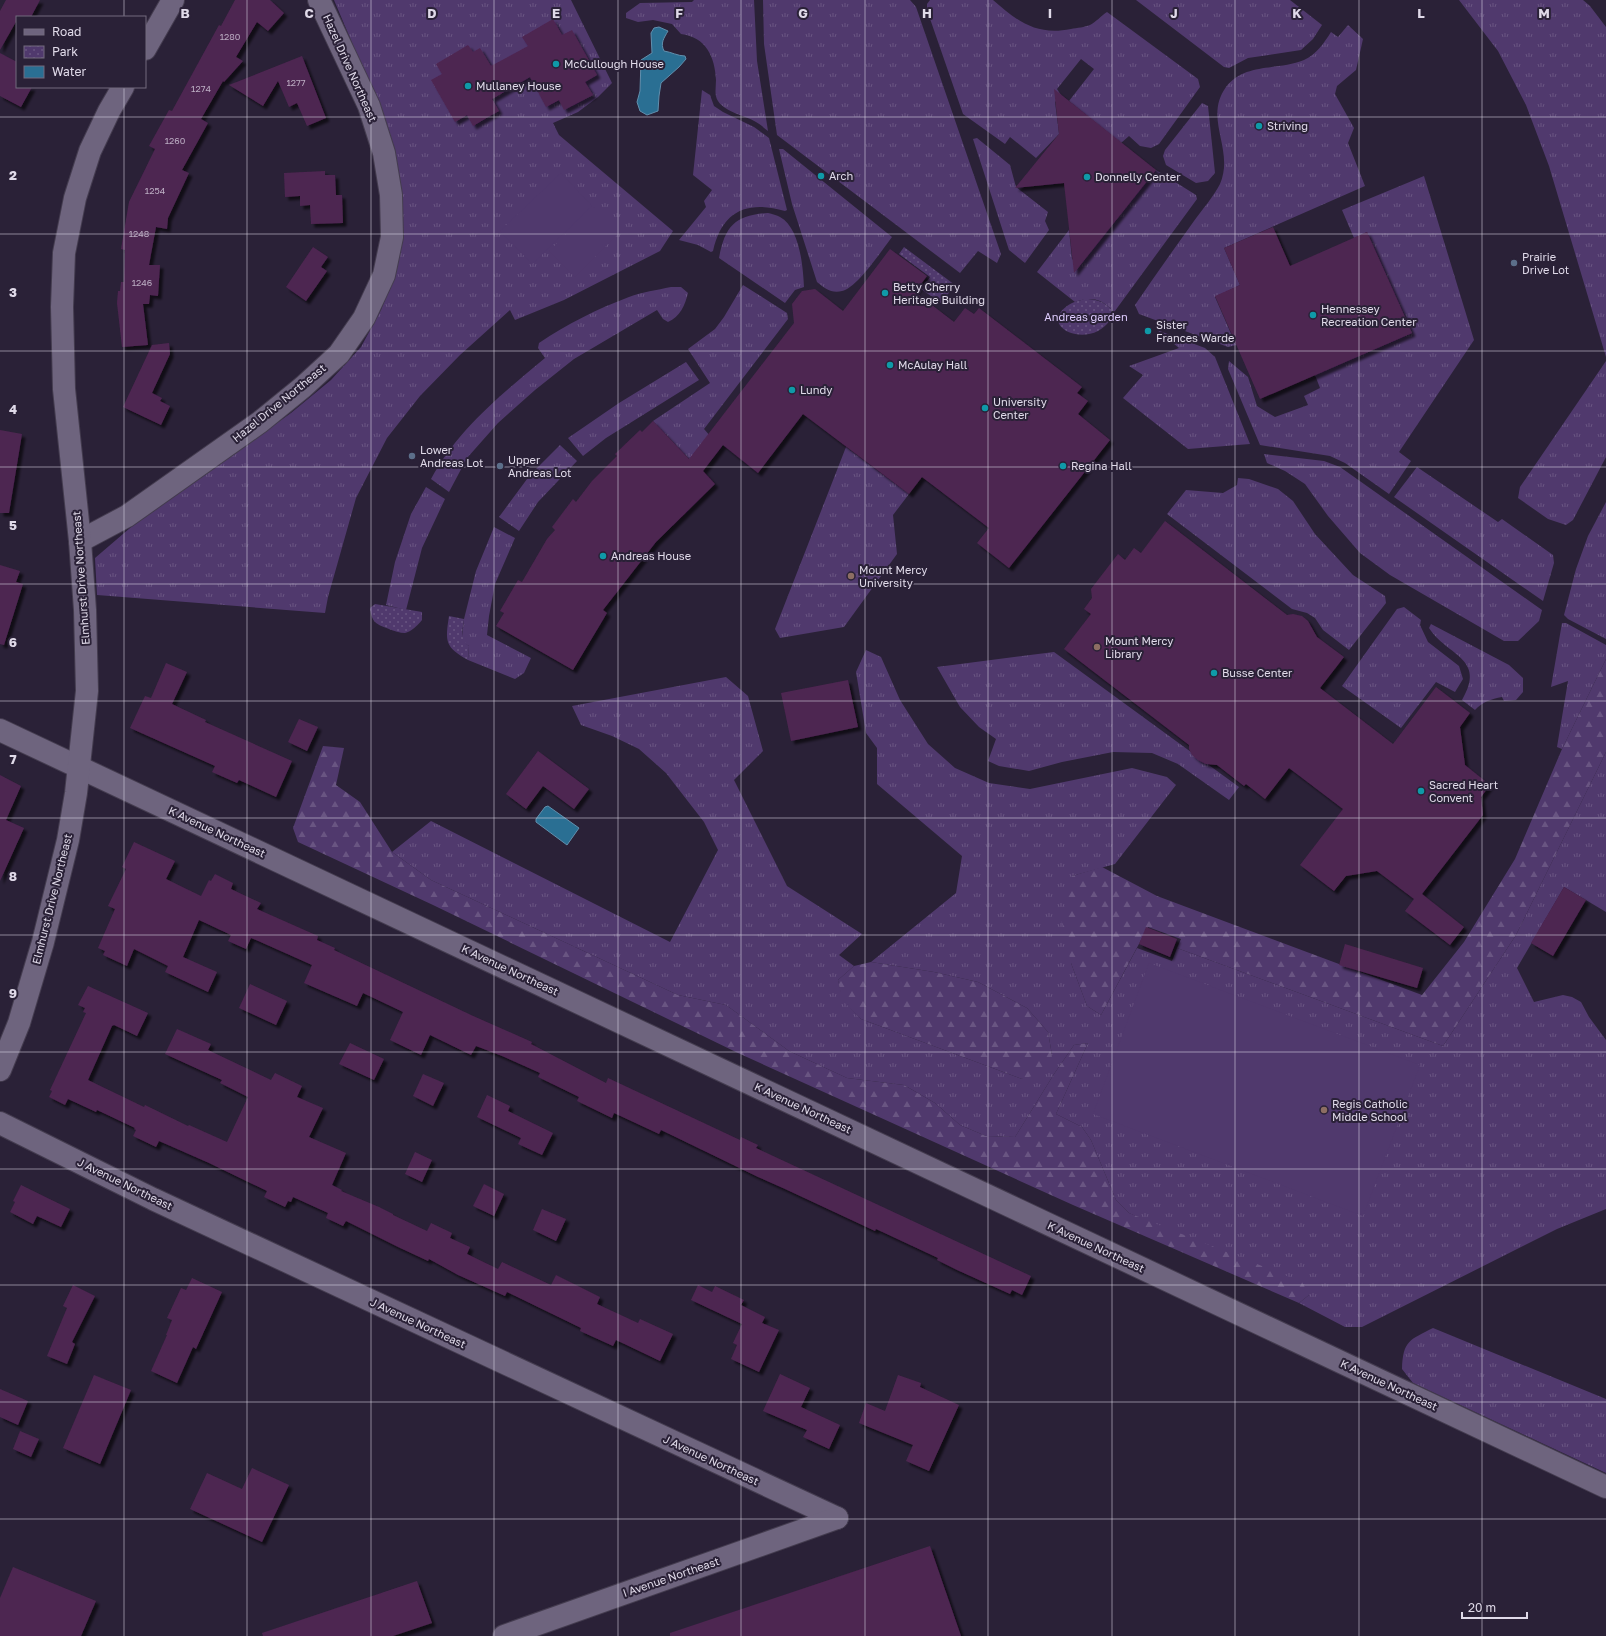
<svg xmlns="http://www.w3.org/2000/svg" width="1606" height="1636" viewBox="0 0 1606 1636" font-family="'Golos Text',sans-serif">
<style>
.grass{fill:url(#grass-tufts)}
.forest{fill:url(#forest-firs)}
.park{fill:url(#park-dots)}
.pitch{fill:#50396d}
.water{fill:#2a6f93;stroke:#618fad}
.building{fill:#4e2551;filter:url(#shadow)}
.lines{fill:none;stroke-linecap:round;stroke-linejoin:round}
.minor-casing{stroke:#443c4f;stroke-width:24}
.minor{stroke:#6e647e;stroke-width:22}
.grid{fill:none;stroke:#e0dae9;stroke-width:1;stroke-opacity:0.55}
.culture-dot{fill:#0f9aa8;stroke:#2a2137;stroke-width:1.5}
.service-dot{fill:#5c6f8a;stroke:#2a2137;stroke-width:1.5}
.education-dot{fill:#8d6e63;stroke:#2a2137;stroke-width:1.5}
.labels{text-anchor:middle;stroke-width:4;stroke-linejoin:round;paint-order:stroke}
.number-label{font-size:9px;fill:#bcadc3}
.poi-label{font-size:11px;fill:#e0dae9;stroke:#2a2137;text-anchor:start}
.street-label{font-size:11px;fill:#e0dae9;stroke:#2a2137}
.park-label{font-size:11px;fill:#dfccfe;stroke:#2a2137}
.grid-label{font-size:13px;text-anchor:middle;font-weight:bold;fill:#e0dae9;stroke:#2a2137;stroke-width:4;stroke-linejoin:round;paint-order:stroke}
</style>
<defs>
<pattern id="grass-tufts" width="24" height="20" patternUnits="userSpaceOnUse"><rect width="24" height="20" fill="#50396d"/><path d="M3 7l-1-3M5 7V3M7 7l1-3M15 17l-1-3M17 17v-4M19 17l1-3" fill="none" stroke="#695582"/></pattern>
<pattern id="forest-firs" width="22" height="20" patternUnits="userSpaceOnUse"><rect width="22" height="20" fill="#50396d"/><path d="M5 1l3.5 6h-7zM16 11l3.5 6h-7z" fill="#695582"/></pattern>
<pattern id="park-dots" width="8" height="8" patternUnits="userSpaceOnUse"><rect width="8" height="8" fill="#50396d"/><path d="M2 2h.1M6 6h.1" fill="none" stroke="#695582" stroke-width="1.8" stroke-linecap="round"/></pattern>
<filter id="shadow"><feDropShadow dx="3.5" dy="3.5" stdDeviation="1" flood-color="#0009"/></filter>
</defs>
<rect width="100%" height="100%" fill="#2a2137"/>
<!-- grass -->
<g class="grass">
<path d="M 334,0 L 571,0 L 612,83 L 598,97 L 578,112 L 553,123 L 559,135 L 673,231 L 660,251 L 564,300 L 515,320 L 510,310 L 460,355 L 420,396 L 387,438 L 356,498 L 328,597 L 325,613 L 97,595 L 95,558 L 130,528 L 291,413 L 331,380 L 361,347 L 381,310 L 393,279 L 377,102 Z"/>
<path d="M 694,0 L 754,0 L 757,61 L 768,131 C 764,128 760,124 756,122 C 745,115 726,113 718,101 C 714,95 716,88 716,80 C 715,57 706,37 681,34 L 672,24 L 653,20 L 638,22 L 626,18 L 626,13 L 640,3 L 692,2 Z"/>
<path d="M 763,0 L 910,0 L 916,7 L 1001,254 L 997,263 L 978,251 L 960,273 L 777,135 L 764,44 Z"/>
<path d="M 930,0 L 993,0 C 1018,22 1037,36 1071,29 C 1077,28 1085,27 1090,25 C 1096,22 1101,16 1107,12 L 1198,79 L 1200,87 L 1159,144 L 1151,148 L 1140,146 L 1129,136 L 1121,143 L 1069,101 L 1094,69 L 1081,59 L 1057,89 L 1061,95 L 1055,102 L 1059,134 L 1036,158 L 1010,137 L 1005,144 L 963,114 L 927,10 L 927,4 Z"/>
<path d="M 1136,0 L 1290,0 L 1322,25 L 1313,39 L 1301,50 L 1248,58 L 1229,68 L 1224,67 Z"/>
<path d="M 1459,0 L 1583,0 L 1590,6 L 1606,27 L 1606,357 L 1549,166 L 1526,105 L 1498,51 Z"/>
<path d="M 1348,25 L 1363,39 L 1356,70 L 1337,86 L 1335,94 L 1354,128 L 1348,143 L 1365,186 L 1224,248 L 1240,285 L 1215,297 L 1236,345 L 1228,347 L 1139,314 L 1135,305 C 1154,277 1174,249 1194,221 C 1202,210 1214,196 1220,184 C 1235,149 1203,119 1226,87 C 1245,62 1278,71 1304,60 C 1316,55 1324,43 1331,32 L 1338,37 Z"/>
<path d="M 702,90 L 710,95 L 714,106 L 723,112 L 754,127 L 769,138 L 787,210 L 785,211 C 747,200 722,211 713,251 L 711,252 L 698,245 L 679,240 L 706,207 L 704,201 L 712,190 L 693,175 Z"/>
<path d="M 1202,103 L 1208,106 L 1215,173 L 1208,181 L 1196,183 L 1166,165 L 1163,156 L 1165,150 Z"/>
<path d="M 977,138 L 1010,165 L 1016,187 L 1048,212 L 1045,221 L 1049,230 L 1025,263 L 1009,250 L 973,139 Z"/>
<path d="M 779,149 L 783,149 L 892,237 C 882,250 857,288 842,291 C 832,294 824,288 817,282 L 792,204 Z"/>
<path d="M 1156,170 L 1196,195 L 1197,199 L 1112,315 L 1111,309 C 1100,298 1089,297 1075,302 L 1037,272 L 1069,230 L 1072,259 L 1080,265 Z"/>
<path d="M 1424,176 L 1474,340 L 1399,452 L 1411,461 L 1389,494 L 1345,463 L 1330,456 L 1260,445 L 1228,369 L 1229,361 L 1248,377 L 1257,406 L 1275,417 L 1308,405 L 1304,396 L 1320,388 L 1315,375 L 1411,333 L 1367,232 L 1354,238 L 1342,210 Z"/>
<path d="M 768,213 C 772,214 777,215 780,217 C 800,228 803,267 804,287 L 795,290 L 785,303 L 719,258 C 725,226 735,215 768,213 Z"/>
<path d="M 743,285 L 787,313 L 788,319 L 704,429 L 711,437 L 692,462 L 653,421 L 710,383 L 688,349 L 715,329 L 724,317 Z"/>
<path d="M 671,287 L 681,287 L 688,293 C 685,305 680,317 668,322 L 663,319 L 657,310 L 574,359 L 535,390 L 498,423 L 467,458 L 449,492 L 431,479 C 458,429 502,394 545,358 L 538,348 L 539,343 C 567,324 597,309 629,297 C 642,292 657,290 671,287 Z"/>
<path d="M 1157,330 L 1205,348 L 1215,357 L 1250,444 L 1188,449 L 1123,398 L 1143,375 L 1129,366 L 1179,348 Z"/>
<path d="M 1606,361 L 1606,457 L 1573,520 L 1566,525 L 1548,519 L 1518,498 L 1520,487 Z"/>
<path d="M 686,362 L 699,380 L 606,438 L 583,456 L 568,438 L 619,403 Z"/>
<path d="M 560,445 L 577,461 L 538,502 L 519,531 L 499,517 L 530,475 Z"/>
<path d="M 846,447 L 909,494 L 893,515 L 897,554 L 844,627 L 780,638 L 775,629 Z"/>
<path d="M 1264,454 L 1324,461 L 1340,467 L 1542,610 L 1539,621 L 1518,641 L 1504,641 L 1390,575 L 1360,553 L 1328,516 L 1305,484 L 1285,471 L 1267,463 Z"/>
<path d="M 1417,467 L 1498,522 L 1502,519 L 1553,555 L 1554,563 L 1543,601 L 1394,497 Z"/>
<path d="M 1238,478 L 1249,479 L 1278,489 L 1293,501 L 1315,534 L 1353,575 L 1385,596 L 1386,603 L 1349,650 L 1323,630 L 1315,618 L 1307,613 L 1292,609 L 1167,514 L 1186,490 L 1223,493 L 1237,485 Z"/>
<path d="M 426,487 L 445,499 L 422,548 L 406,610 L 386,605 L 395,562 L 411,514 Z"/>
<path d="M 1606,502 L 1606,639 L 1568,619 L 1564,615 L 1576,569 L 1588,536 Z"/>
<path d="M 494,527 L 515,538 L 495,584 L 489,616 L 487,635 L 531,658 L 524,673 L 515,679 L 468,660 L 469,646 L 464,643 L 462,638 L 464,619 L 476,571 Z"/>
<path d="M 1404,607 L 1421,620 L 1420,625 L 1428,642 L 1459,666 L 1463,679 L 1455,692 L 1436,682 L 1401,728 L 1342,686 L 1397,609 Z"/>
<path d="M 1562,623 L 1566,623 L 1606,645 L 1606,659 L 1562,749 L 1557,747 L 1568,681 L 1551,687 Z"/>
<path d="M 1431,624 L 1509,665 L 1523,678 L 1523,692 L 1516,700 L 1504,701 L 1502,697 C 1491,699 1482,702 1475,710 L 1462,700 C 1487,658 1447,656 1429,628 Z"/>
<path d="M 866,650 L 881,657 L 900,700 L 928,744 L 955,768 L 989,783 L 1030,789 L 1132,768 L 1167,777 L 1176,785 L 1115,864 L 1072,876 L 1071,963 L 1087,1006 L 1101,1015 L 1137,948 L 1172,961 L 1177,948 L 1443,1046 L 1516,935 L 1606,752 L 1606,912 L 1564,887 L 1517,968 L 1534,1002 L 1563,995 L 1572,997 L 1581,1002 L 1589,1017 L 1606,1040 L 1606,1209 L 1557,1229 L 1362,1327 L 1345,1327 L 1299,1303 L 1309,1295 L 1129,1213 L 1116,1200 L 1091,1140 L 1082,1127 L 1056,1114 L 1088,1043 L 1074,1045 L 1054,1074 L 1015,1137 L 986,1136 L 960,1125 L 935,1103 L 904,1085 L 847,1078 L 789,1051 L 726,1005 L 678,995 L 431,880 L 392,852 L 431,821 L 670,942 L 718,850 L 704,822 L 666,773 L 639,749 L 612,736 L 581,725 L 572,706 L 726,677 L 748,696 L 763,751 L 734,780 L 787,886 L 862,934 L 839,955 L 854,966 L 838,980 L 843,1000 L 861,1019 L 1022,1079 L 1052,1055 L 1048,1032 L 1027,1008 L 978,982 L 934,972 L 871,962 L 956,893 L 962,856 L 877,784 L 877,748 L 866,733 L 856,672 Z"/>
<path d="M 1054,652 L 1239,787 L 1229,800 L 1178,764 L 1152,753 L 1113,752 L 1062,762 L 1029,771 L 999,766 L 988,761 L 996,739 L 979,727 L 960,707 L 937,667 Z"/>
<path d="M 1433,1328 L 1606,1399 L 1606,1473 L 1413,1383 L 1402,1369 C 1403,1340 1410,1340 1433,1328 Z"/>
</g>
<!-- forest -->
<g class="forest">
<path d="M 1606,659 L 1606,752 L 1516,935 L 1443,1046 L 1177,948 L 1181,939 L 1148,927 L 1101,1015 L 1087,1006 L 1071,963 L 1061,919 L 1072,876 L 1102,867 L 1157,896 L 1422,995 L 1464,942 L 1515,859 L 1562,749 Z"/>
<path d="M 323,746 L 344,748 L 336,785 L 360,802 L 392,852 L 431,880 L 678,995 L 726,1005 L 789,1051 L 847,1078 L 904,1085 L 935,1103 L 960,1125 L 986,1136 L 1015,1137 L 1054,1074 L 1074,1045 L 1088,1043 L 1056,1114 L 1082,1127 L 1091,1140 L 1116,1200 L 1129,1213 L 1302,1282 L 1309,1295 L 1299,1303 L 1073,1205 L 738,1053 L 433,905 L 298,842 L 293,828 Z"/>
<path d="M 871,962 L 934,972 L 978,982 L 1027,1008 L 1048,1032 L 1052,1055 L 1039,1074 L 1022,1079 L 861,1019 L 842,1000 L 838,980 L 854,966 Z"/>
</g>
<!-- park -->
<g class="park">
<path d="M 904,247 L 955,285 L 941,303 L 921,289 L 930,277 L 899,254 Z"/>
<path d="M 1084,299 C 1095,299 1103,301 1111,309 C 1112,320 1108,325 1098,331 C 1075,343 1042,324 1067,306 C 1072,302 1079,301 1084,299 Z"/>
<path d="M 375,604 L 422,612 L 422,620 C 418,625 411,632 405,633 C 400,633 394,631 389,629 C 376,624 372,623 370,608 Z"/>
<path d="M 449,616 L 464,619 C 463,629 459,639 469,646 L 468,660 C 445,647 445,642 449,616 Z"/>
</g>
<!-- pitch -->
<g class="pitch">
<path d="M 561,173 L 592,206 L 532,264 L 500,231 Z"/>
<path d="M 594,207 L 619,233 L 575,277 L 549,251 Z"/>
<path d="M 1149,963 L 1420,1065 L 1363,1216 L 1093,1114 Z"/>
</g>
<!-- water -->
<g class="water">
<path d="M 659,27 L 668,31 C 664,38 660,43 664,51 C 671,52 678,56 685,56 L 686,59 L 679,67 L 661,83 L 659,96 L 658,111 L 647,115 L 640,111 L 637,102 L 640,91 L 641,60 L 652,53 L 651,33 L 654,28 Z"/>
<path d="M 548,806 L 579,828 L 567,845 L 536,822 L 536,819 L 545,807 Z"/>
</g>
<!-- building -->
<g class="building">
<path d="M 6,0 L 40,0 L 31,17 L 17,17 L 17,20 L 0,50 L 0,11 Z"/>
<path d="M 235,0 L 270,0 L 284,13 L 268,31 L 257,22 L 236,57 L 243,61 L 224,82 L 223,81 L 201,119 L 208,123 L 182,170 L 189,173 L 168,218 L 167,229 L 156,227 L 149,265 L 160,265 L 158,296 L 150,295 L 149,304 L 143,304 L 148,345 L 122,347 L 117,303 L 118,291 L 120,291 L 121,282 L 124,282 L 125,250 L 121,249 L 129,202 L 155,149 L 149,146 L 169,110 L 172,111 L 219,25 L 221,26 Z"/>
<path d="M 553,19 L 562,35 L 572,30 L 597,75 L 585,82 L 593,95 L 564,110 L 559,100 L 546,107 L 530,77 L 492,99 L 499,111 L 488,117 L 473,126 L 467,115 L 455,122 L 431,80 L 442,74 L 436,64 L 468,45 L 473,52 L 480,48 L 491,66 L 528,46 L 522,37 Z"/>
<path d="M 0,53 L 17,62 L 17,87 L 32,87 L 21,107 L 0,96 Z"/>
<path d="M 302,56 L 326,118 L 307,126 L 297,103 L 289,107 L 278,81 L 263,106 L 229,85 Z"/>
<path d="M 1054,89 L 1156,170 L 1074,273 L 1064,183 L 1015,188 L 1059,134 Z"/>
<path d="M 325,171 L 325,175 L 335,175 L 336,195 L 342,195 L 343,223 L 311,224 L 310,205 L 300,206 L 300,196 L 285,197 L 284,173 Z"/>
<path d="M 1273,227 L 1290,266 L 1367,232 L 1412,333 L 1260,399 L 1215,296 L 1240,285 L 1224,248 Z"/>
<path d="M 313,247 L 328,257 L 321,267 L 327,271 L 306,301 L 286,287 Z"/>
<path d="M 890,249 L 927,276 L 915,292 L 954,322 L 965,308 L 974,314 L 979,308 L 1082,387 L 1077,393 L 1088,401 L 1078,414 L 1110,440 L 1009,568 L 977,543 L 989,528 L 922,477 L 909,494 L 803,414 L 758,473 L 723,445 L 703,471 L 715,484 L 656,542 L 603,610 L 607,613 L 573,670 L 496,626 L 504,613 L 500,611 L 518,580 L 522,582 L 547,539 L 555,530 L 552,527 L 573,499 L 576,502 L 592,481 L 617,456 L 615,454 L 640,430 L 642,432 L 653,421 L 689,459 L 794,323 L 792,304 L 802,291 L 815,289 L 843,311 Z"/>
<path d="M 169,343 L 170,354 L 152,393 L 162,398 L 160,401 L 170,406 L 161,425 L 123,407 L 152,345 Z"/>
<path d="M 0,430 L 22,434 L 9,513 L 0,513 Z"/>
<path d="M 1165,521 L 1287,615 L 1293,614 L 1302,616 L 1308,621 L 1317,637 L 1344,657 L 1320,688 L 1393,744 L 1436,687 L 1470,713 L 1460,727 L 1465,765 L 1490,785 L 1481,797 L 1483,815 L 1422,894 L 1464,927 L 1450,945 L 1405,911 L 1414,899 L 1377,871 L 1346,876 L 1334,891 L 1300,865 L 1343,809 L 1289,768 L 1265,799 L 1246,784 L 1244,786 L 1217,765 L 1206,764 L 1198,760 L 1192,755 L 1189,749 L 1189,745 L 1064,649 L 1091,614 L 1084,609 L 1092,598 L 1091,589 L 1118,554 L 1125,560 L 1134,548 L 1141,553 Z"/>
<path d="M 0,565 L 20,571 L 16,582 L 23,584 L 4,645 L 0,644 Z"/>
<path d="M 166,663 L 187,672 L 172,704 L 206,720 L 205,722 L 292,761 L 276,797 L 239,780 L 237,783 L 212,772 L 215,766 L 130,728 L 145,696 L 151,698 Z"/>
<path d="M 848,680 L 858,727 L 791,741 L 781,693 Z"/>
<path d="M 299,719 L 318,727 L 307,751 L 288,742 Z"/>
<path d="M 538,751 L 589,789 L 574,809 L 543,786 L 526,809 L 506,794 Z"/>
<path d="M 0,775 L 21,786 L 6,820 L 24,828 L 0,881 Z"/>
<path d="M 134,842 L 175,861 L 166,879 L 201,896 L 209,880 L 211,881 L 215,874 L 233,883 L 231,889 L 261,903 L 257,909 L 318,936 L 317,940 L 335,948 L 334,950 L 471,1015 L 532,1042 L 531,1044 L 606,1083 L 608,1078 L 740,1140 L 741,1137 L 758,1145 L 756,1148 L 1031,1276 L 1022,1295 L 1012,1290 L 1010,1294 L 957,1270 L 937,1260 L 938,1258 L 876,1229 L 875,1231 L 785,1189 L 758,1177 L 661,1130 L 659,1134 L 614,1113 L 612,1118 L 577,1101 L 579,1097 L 538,1077 L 540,1073 L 502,1056 L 476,1046 L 471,1055 L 430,1035 L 421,1055 L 390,1040 L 403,1012 L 363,993 L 357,1006 L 304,983 L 312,965 L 256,940 L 251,938 L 246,949 L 228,941 L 231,935 L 199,920 L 183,957 L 217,972 L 208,992 L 165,972 L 168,966 L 134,949 L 127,966 L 103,955 L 105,951 L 98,948 L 115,909 L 108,906 L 126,869 L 122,867 Z"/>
<path d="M 1564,887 L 1586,900 L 1553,956 L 1531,943 Z"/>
<path d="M 1146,927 L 1177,939 L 1170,957 L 1139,944 Z"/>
<path d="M 1345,944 L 1423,968 L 1417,988 L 1339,965 Z"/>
<path d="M 250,984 L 287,1001 L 276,1025 L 239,1008 Z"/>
<path d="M 88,986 L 148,1013 L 137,1036 L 114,1025 L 112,1026 L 88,1080 L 144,1107 L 145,1105 L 188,1126 L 189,1125 L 227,1142 L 248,1097 L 220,1083 L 222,1080 L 165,1054 L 177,1029 L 211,1044 L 208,1050 L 271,1080 L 275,1073 L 302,1086 L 297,1097 L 323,1108 L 309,1137 L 346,1153 L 332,1185 L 342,1190 L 341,1191 L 379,1207 L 393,1214 L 393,1215 L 427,1231 L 431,1223 L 452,1233 L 450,1238 L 470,1247 L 467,1254 L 498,1269 L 502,1262 L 551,1285 L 556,1275 L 600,1297 L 597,1304 L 638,1323 L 640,1319 L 673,1334 L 660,1361 L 616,1340 L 613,1346 L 580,1331 L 581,1328 L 507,1292 L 505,1296 L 458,1275 L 429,1259 L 428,1261 L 398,1247 L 346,1221 L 343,1226 L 326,1218 L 328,1213 L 293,1197 L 291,1202 L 288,1201 L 285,1207 L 264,1197 L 267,1191 L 209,1163 L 159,1141 L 156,1147 L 133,1136 L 136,1130 L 134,1129 L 135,1128 L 97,1110 L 96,1112 L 68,1099 L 65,1105 L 49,1097 L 52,1091 L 50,1090 L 86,1013 L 83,1012 L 85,1008 L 78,1005 Z"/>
<path d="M 350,1043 L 384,1059 L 374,1080 L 339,1064 Z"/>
<path d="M 423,1074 L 444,1083 L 433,1106 L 413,1096 Z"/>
<path d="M 487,1095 L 510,1106 L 508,1111 L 553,1133 L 542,1155 L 518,1144 L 521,1138 L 477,1117 Z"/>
<path d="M 415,1152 L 432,1160 L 422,1182 L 405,1174 Z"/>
<path d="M 484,1184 L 504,1194 L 494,1216 L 473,1206 Z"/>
<path d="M 21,1185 L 70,1209 L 61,1227 L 37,1216 L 33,1224 L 10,1212 L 15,1202 L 13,1201 Z"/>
<path d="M 542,1209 L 566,1219 L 556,1241 L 533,1230 Z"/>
<path d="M 192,1278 L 222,1292 L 196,1349 L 193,1347 L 177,1383 L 151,1371 L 167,1335 L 166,1335 L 172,1320 L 167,1318 L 181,1288 L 186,1290 Z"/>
<path d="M 73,1285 L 95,1296 L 72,1342 L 75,1344 L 67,1364 L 47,1356 L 67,1308 L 63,1306 Z"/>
<path d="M 698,1285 L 712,1292 L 715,1286 L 744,1300 L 741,1305 L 765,1317 L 762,1323 L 779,1330 L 759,1372 L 731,1359 L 737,1345 L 733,1343 L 742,1324 L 691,1300 Z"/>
<path d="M 780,1374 L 810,1388 L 801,1407 L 840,1425 L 829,1449 L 803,1437 L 807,1430 L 763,1411 Z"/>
<path d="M 94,1375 L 131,1390 L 100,1464 L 63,1448 Z"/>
<path d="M 898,1375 L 921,1383 L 920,1387 L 959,1405 L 929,1471 L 906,1461 L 913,1445 L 859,1423 L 866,1403 L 885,1411 Z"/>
<path d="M 0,1389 L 28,1401 L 18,1425 L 0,1417 Z"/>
<path d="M 20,1431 L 39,1439 L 31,1457 L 13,1449 Z"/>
<path d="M 252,1468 L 289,1485 L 262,1542 L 190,1509 L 207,1473 L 242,1489 Z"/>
<path d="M 930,1546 L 961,1636 L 670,1636 L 670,1633 Z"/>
<path d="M 13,1567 L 96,1601 L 81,1636 L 0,1636 L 0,1598 Z"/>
<path d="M 417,1581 L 432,1623 L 393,1636 L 263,1636 L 262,1633 Z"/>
</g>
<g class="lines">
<!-- minor casing -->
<g class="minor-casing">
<g id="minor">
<path d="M 145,49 L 173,0"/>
<path d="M 80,541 L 127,516 L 260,422 L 303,387 L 339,354 L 364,318 L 384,275 L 392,237 L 391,195 L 384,153 L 369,106 L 319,0"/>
<path d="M 0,730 L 1606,1487"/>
<path d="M 0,1070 L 19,1023 L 43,942 L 68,840 L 76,793 L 87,691 L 85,610 L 80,541 L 64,389 L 62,307 L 64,253 L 75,198 L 90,151 L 109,111 L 123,87"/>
<path d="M 0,1123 L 153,1199 L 837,1518"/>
<path d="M 504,1636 L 837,1518"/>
</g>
</g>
<!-- minor -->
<use href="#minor" class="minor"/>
</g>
<!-- grid -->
<path class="grid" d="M 124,0 L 124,17M 247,0 L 247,1636M 371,0 L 371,1636M 494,0 L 494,1636M 618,0 L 618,1636M 741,0 L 741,1636M 865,0 L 865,1636M 988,0 L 988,1636M 1112,0 L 1112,1636M 1235,0 L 1235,1636M 1359,0 L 1359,1636M 1482,0 L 1482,1636M 124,87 L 124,1636M 0,117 L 1606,117M 0,234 L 1606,234M 0,351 L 1606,351M 0,467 L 1606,467M 0,584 L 1606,584M 0,701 L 1606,701M 0,818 L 1606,818M 0,935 L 1606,935M 0,1052 L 1606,1052M 0,1169 L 1606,1169M 0,1285 L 1606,1285M 0,1402 L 1606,1402M 0,1519 L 1606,1519"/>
<!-- markers -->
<g class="culture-dot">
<circle cx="556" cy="64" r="4"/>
<circle cx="468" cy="86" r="4"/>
<circle cx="1259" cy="126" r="4"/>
<circle cx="821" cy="176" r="4"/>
<circle cx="1087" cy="177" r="4"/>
<circle cx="885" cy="293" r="4"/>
<circle cx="1313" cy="315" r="4"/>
<circle cx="1148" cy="331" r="4"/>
<circle cx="890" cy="365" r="4"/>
<circle cx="792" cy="390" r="4"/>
<circle cx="985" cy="408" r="4"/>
<circle cx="1063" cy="466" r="4"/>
<circle cx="603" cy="556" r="4"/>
<circle cx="1214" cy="673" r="4"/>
<circle cx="1421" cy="791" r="4"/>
</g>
<g class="service-dot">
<circle cx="1514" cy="263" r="4"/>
<circle cx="412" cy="456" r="4"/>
<circle cx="500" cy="466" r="4"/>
</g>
<g class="education-dot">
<circle cx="851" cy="576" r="4"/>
<circle cx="1097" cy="647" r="4"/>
<circle cx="1324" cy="1110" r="4"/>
</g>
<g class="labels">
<!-- number labels -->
<g class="number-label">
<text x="230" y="40">1280</text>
<text x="296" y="86">1277</text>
<text x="201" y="92">1274</text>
<text x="175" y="144">1260</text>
<text x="155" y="194">1254</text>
<text x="139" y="237">1248</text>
<text x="142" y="286">1246</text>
</g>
<!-- poi labels -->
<g class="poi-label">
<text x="564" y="68">McCullough House</text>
<text x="476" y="90">Mullaney House</text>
<text x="1267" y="130">Striving</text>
<text x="829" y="180">Arch</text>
<text x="1095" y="181">Donnelly Center</text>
<text x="1522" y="261">Prairie<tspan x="1522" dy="13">Drive Lot</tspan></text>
<text x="893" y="291">Betty Cherry<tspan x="893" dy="13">Heritage Building</tspan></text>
<text x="1321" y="313">Hennessey<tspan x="1321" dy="13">Recreation Center</tspan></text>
<text x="1156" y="329">Sister<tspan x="1156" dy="13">Frances Warde</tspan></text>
<text x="898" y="369">McAulay Hall</text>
<text x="800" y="394">Lundy</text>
<text x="993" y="406">University<tspan x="993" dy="13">Center</tspan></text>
<text x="420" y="454">Lower<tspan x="420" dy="13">Andreas Lot</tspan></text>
<text x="508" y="464">Upper<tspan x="508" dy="13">Andreas Lot</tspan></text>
<text x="1071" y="470">Regina Hall</text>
<text x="611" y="560">Andreas House</text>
<text x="859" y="574">Mount Mercy<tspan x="859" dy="13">University</tspan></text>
<text x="1105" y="645">Mount Mercy<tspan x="1105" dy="13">Library</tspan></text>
<text x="1222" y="677">Busse Center</text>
<text x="1429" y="789">Sacred Heart<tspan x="1429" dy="13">Convent</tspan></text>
<text x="1332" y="1108">Regis Catholic<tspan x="1332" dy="13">Middle School</tspan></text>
</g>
<!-- street labels -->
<g class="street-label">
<text transform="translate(350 68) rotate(66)" y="4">Hazel Drive Northeast</text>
<text transform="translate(279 403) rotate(-39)" y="4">Hazel Drive Northeast</text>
<text transform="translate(81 578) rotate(-94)" y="4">Elmhurst Drive Northeast</text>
<text transform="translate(217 832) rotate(25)" y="4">K Avenue Northeast</text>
<text transform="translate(52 899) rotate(-76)" y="4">Elmhurst Drive Northeast</text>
<text transform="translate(510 970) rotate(25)" y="4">K Avenue Northeast</text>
<text transform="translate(803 1108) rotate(25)" y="4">K Avenue Northeast</text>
<text transform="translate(125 1184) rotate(26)" y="4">J Avenue Northeast</text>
<text transform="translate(1096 1247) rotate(25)" y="4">K Avenue Northeast</text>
<text transform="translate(418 1323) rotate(25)" y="4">J Avenue Northeast</text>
<text transform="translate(1389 1385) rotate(25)" y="4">K Avenue Northeast</text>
<text transform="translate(711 1460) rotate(25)" y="4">J Avenue Northeast</text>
<text transform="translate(671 1577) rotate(-19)" y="4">I Avenue Northeast</text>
</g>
<!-- park labels -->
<g class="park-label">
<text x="1086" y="321">Andreas garden</text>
</g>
</g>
<g class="grid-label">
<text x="185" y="18">B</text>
<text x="309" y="18">C</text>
<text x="432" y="18">D</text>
<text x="556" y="18">E</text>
<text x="679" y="18">F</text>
<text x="803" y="18">G</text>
<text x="927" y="18">H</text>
<text x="1050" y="18">I</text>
<text x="1174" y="18">J</text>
<text x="1297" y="18">K</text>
<text x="1421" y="18">L</text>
<text x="1544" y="18">M</text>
<text x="13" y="180">2</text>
<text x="13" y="297">3</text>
<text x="13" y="414">4</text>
<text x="13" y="530">5</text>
<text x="13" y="647">6</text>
<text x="13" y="764">7</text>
<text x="13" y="881">8</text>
<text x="13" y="998">9</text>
</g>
<!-- legend -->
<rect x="16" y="16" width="130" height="72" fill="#2a2137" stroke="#736b7e"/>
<rect x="24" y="29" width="20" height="6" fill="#6e647e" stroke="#736b7e"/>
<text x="52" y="36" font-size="12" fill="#e0dae9">Road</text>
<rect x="24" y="46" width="20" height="12" fill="url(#park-dots)" stroke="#736b7e"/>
<text x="52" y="56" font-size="12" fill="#e0dae9">Park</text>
<rect x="24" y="66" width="20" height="12" fill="#2a6f93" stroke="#736b7e"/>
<text x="52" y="76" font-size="12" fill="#e0dae9">Water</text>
<!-- scale -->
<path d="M1462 1612v6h65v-6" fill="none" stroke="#e0dae9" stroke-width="2"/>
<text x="1468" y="1612" font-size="12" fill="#e0dae9" stroke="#2a2137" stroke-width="3" paint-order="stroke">20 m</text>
</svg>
